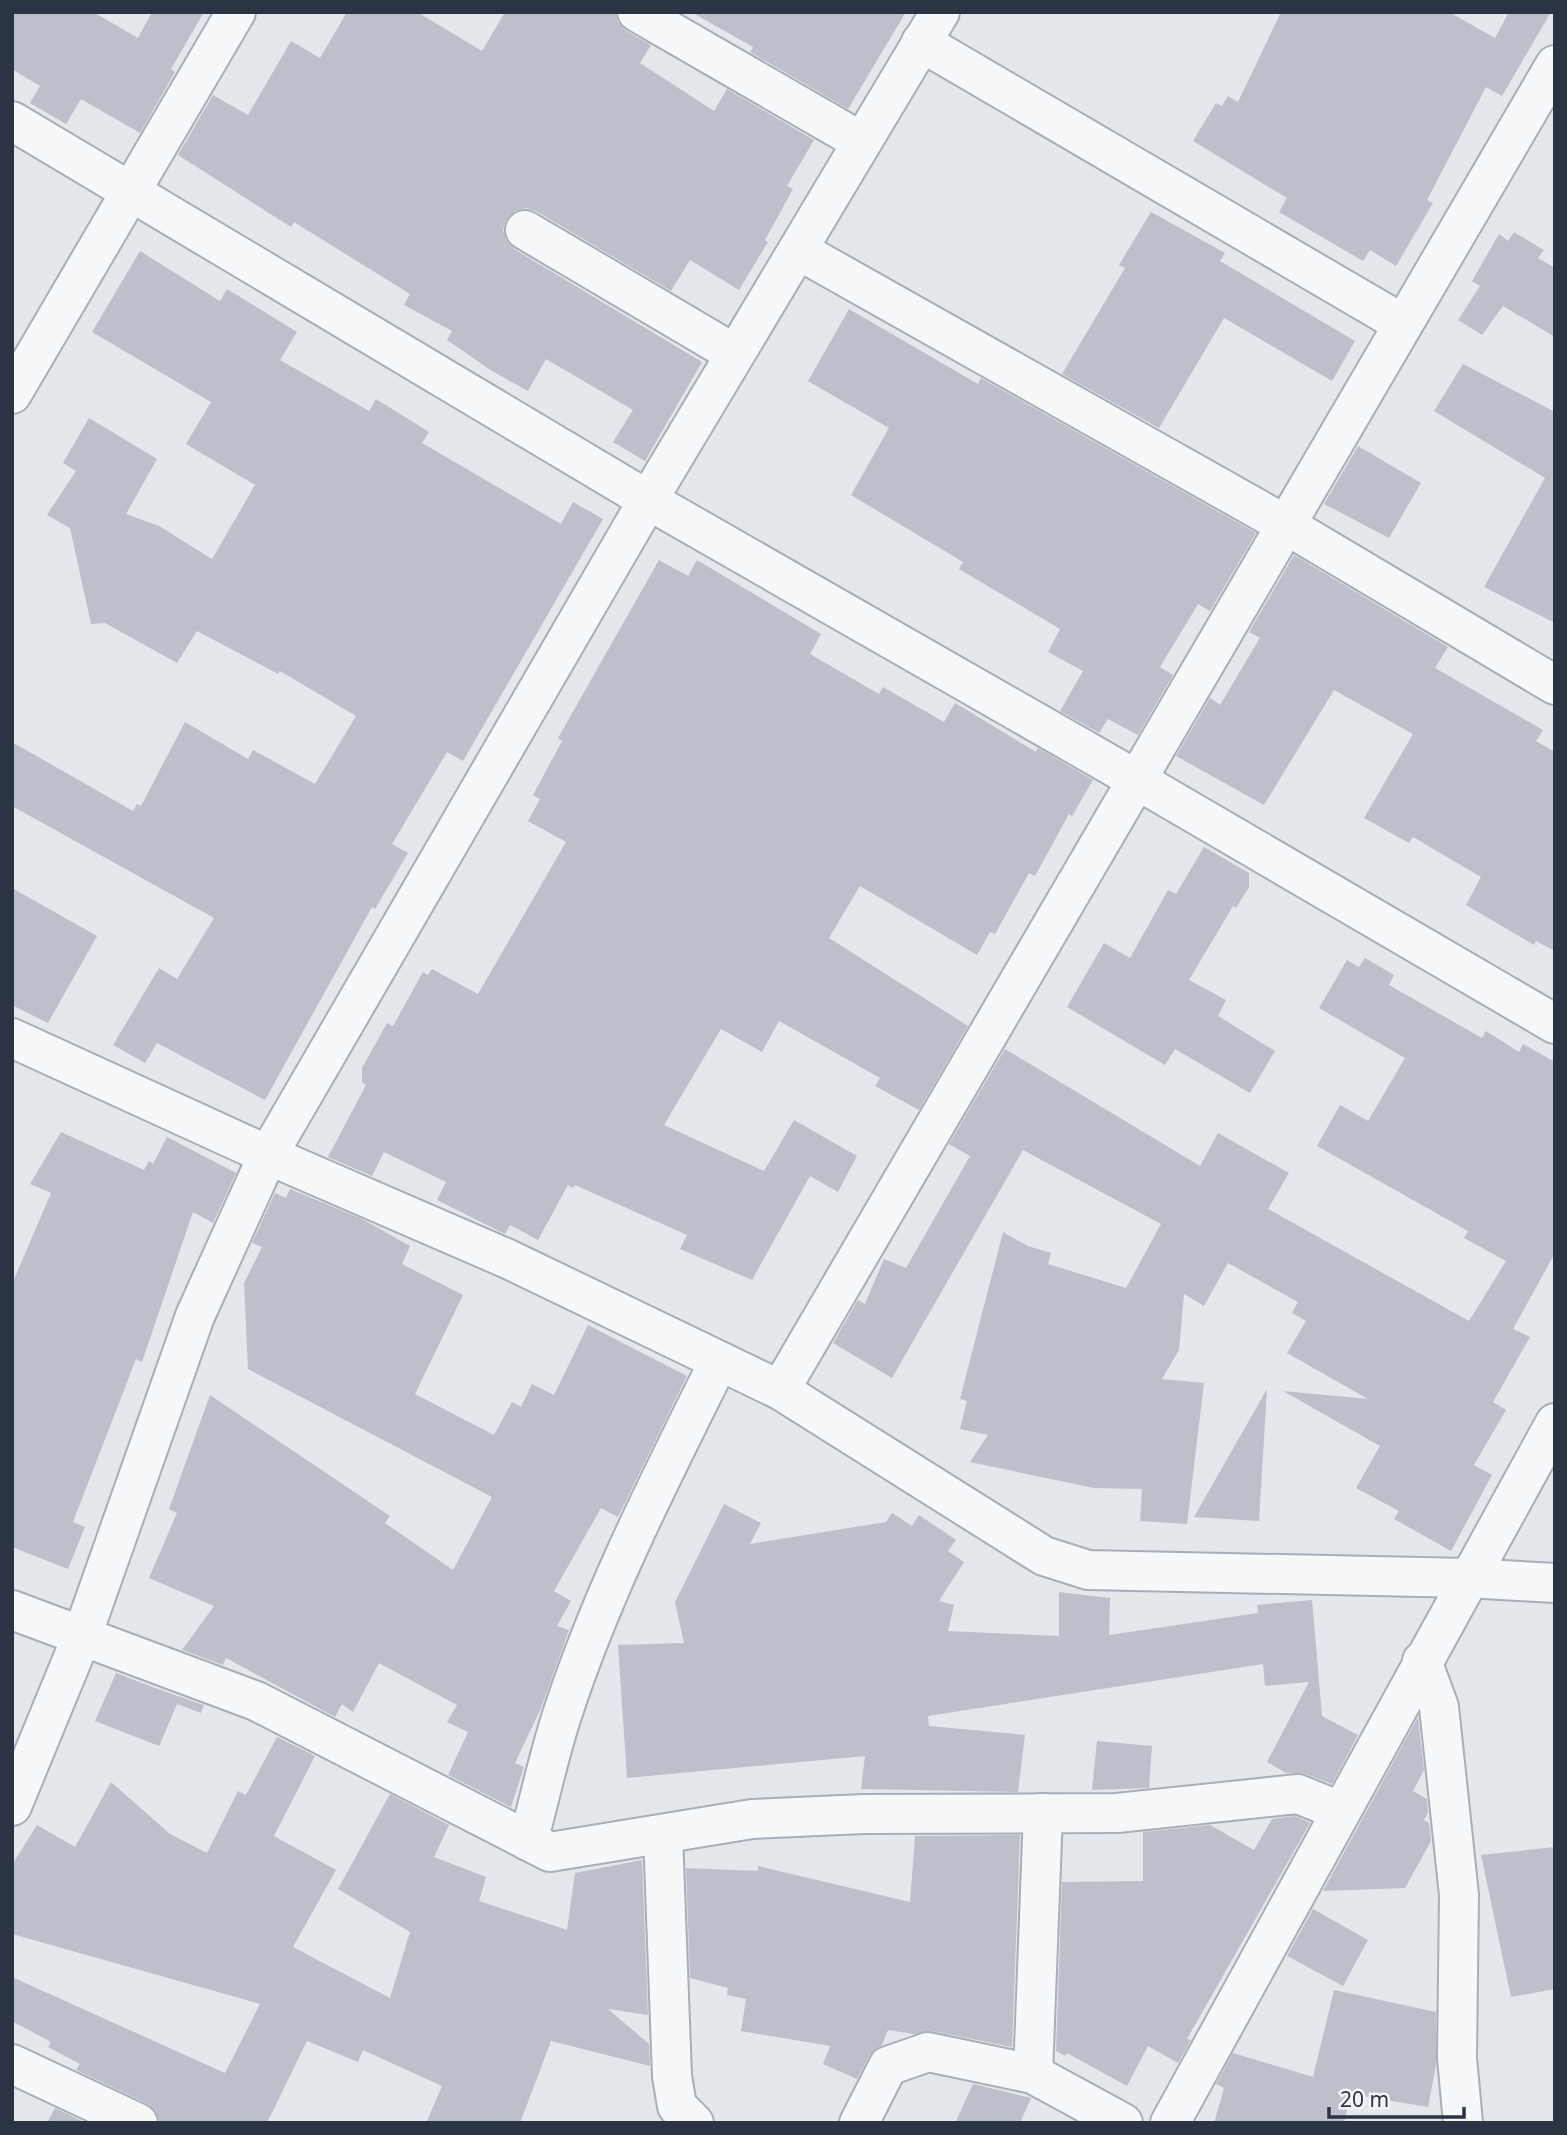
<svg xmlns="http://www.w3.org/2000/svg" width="1567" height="2135" viewBox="0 0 1567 2135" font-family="'Noto Sans',sans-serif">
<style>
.building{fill:#bbc0ca}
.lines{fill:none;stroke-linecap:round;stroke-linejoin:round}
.street-casing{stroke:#a9aeb7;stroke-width:42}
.street{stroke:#f7f8fa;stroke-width:38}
</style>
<rect width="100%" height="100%" fill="#e4e7ec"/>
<!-- building -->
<g class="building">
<path d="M 12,12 L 93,12 L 138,38 L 152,12 L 204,12 L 171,69 L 175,72 L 140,133 L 81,99 L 66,124 L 30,103 L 40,86 L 12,69 Z"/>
<path d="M 347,12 L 417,12 L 482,51 L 505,12 L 615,12 L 618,22 L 626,31 L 651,45 L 640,63 L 714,111 L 727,89 L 814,140 L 787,186 L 793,189 L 765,240 L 768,242 L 739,290 L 690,260 L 671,291 L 536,211 L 526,208 L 515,211 L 506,220 L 503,230 L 506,240 L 514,249 L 702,362 L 645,461 L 613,442 L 633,410 L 546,359 L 528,391 L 492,371 L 447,340 L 452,331 L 404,305 L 410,294 L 294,222 L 291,227 L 178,155 L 213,95 L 248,115 L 291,41 L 320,58 Z"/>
<path d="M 691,12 L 906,12 L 848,109 L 750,52 L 753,47 Z"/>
<path d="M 1281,12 L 1449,12 L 1495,38 L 1509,12 L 1551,12 L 1502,96 L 1486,87 L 1427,200 L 1433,203 L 1396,266 L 1370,250 L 1363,261 L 1279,212 L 1287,198 L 1193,141 L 1216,103 L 1222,106 L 1228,96 L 1238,102 Z"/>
<path d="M 1151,212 L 1225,253 L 1220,261 L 1355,341 L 1332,381 L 1224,318 L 1159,428 L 1062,374 L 1125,268 L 1119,265 Z"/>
<path d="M 1514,232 L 1544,250 L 1538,258 L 1555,268 L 1555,337 L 1503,306 L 1482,335 L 1458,320 L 1480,286 L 1472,281 L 1499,234 L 1508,241 Z"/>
<path d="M 140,251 L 220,301 L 227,289 L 297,332 L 280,360 L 369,411 L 376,399 L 429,432 L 422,443 L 561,524 L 573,502 L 603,519 L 463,761 L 447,752 L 392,844 L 408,853 L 375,909 L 372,907 L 265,1100 L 157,1043 L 145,1063 L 113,1045 L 159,968 L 177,979 L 214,918 L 12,806 L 12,742 L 133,811 L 137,804 L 141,806 L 185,722 L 248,759 L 253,750 L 315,784 L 356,716 L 280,671 L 278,674 L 197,631 L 177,663 L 105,623 L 91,624 L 70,528 L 47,515 L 76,471 L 63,463 L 89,418 L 157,459 L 126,514 L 159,526 L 212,559 L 255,485 L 186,444 L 211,402 L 92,332 Z"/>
<path d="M 849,309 L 978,384 L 981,378 L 1256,533 L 1210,611 L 1198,604 L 1160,667 L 1173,675 L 1138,735 L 1108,719 L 1099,733 L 1060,711 L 1083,671 L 1048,652 L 1060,629 L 959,569 L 963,562 L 851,495 L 889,428 L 808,381 Z"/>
<path d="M 1463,364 L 1555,412 L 1555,623 L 1484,587 L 1545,478 L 1434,411 Z"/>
<path d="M 1358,446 L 1421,483 L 1389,538 L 1324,504 Z"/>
<path d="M 1294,555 L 1448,647 L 1435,668 L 1543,730 L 1536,741 L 1555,752 L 1555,951 L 1536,941 L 1534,945 L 1466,905 L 1481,877 L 1413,837 L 1409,843 L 1364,818 L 1413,734 L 1334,690 L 1264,805 L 1176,756 L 1210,698 L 1220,705 L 1260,638 L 1249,632 Z"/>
<path d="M 659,560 L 688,576 L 697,560 L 821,634 L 810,654 L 879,694 L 883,687 L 944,722 L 955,703 L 1036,752 L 1038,748 L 1093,780 L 1072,816 L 1069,814 L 1035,876 L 1029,873 L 995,934 L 990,932 L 977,955 L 860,886 L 829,938 L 968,1026 L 919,1110 L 875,1086 L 880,1078 L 779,1021 L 762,1052 L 721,1029 L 664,1125 L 764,1171 L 794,1120 L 857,1156 L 838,1192 L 810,1176 L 752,1280 L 680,1249 L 687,1235 L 575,1185 L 573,1188 L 568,1185 L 538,1240 L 510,1225 L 505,1234 L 437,1200 L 446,1182 L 384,1152 L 372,1176 L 328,1157 L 366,1085 L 362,1082 L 362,1068 L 387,1023 L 393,1026 L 423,972 L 428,975 L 432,969 L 478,994 L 566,842 L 528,821 L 540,799 L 533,795 L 562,741 L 558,738 Z"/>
<path d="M 1204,847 L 1249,873 L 1249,887 L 1236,908 L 1233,906 L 1189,980 L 1226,1000 L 1218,1016 L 1275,1051 L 1250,1093 L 1175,1049 L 1165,1065 L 1067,1007 L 1104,943 L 1130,958 L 1168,890 L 1176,894 Z"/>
<path d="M 12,888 L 97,936 L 48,1023 L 12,1005 Z"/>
<path d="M 1365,958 L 1394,975 L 1389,985 L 1482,1038 L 1486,1031 L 1519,1052 L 1523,1044 L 1555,1062 L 1555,1253 L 1513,1329 L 1530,1337 L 1493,1402 L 1506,1410 L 1474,1465 L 1492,1475 L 1451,1551 L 1394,1519 L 1399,1511 L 1356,1488 L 1380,1446 L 1283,1391 L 1368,1399 L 1287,1353 L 1306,1321 L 1292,1313 L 1298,1302 L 1228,1263 L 1204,1306 L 1184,1294 L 1179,1350 L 1162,1379 L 1204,1383 L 1187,1524 L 1140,1521 L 1142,1489 L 1094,1488 L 970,1462 L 988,1435 L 960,1429 L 967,1401 L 960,1399 L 1003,1232 L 1028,1246 L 1051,1253 L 1048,1264 L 1126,1288 L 1161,1224 L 1023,1150 L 892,1378 L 833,1343 L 858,1300 L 865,1304 L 884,1259 L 906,1268 L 970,1156 L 949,1144 L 1005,1049 L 1200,1166 L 1218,1133 L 1289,1173 L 1268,1209 L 1469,1321 L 1506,1261 L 1464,1238 L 1468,1231 L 1317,1146 L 1340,1105 L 1368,1121 L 1405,1058 L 1319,1008 L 1347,960 L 1359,967 Z"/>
<path d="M 61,1132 L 144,1170 L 149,1161 L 153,1164 L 167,1137 L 236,1173 L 213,1223 L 193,1212 L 142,1362 L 136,1359 L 73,1522 L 85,1527 L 68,1569 L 12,1547 L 12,1284 L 51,1193 L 30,1184 Z"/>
<path d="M 290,1189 L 362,1219 L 410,1246 L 402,1264 L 463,1295 L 415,1394 L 494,1435 L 512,1402 L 521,1407 L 532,1384 L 554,1395 L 588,1325 L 687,1376 L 618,1517 L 601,1508 L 554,1591 L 571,1601 L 557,1626 L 569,1630 L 541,1708 L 515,1763 L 524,1767 L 511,1807 L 448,1775 L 468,1732 L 447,1722 L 457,1705 L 379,1663 L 353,1712 L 342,1704 L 335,1717 L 226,1658 L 223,1665 L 182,1650 L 214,1606 L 149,1578 L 177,1513 L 169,1509 L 210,1395 L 390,1516 L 385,1523 L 453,1570 L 492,1497 L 248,1369 L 244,1283 L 262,1247 L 252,1243 L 275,1193 L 286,1198 Z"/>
<path d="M 1267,1389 L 1259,1521 L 1194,1517 Z"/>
<path d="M 724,1504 L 761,1523 L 750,1544 L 886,1522 L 892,1513 L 912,1526 L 919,1515 L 956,1540 L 948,1551 L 964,1562 L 939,1601 L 954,1605 L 948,1631 L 1059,1636 L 1059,1592 L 1110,1598 L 1109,1635 L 1258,1613 L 1257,1605 L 1312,1600 L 1322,1716 L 1358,1735 L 1332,1784 L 1306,1774 L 1286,1773 L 1267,1762 L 1309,1682 L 1265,1686 L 1263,1664 L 928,1716 L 929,1726 L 1025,1735 L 1018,1792 L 861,1789 L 865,1756 L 627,1778 L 618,1645 L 684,1643 L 675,1602 Z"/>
<path d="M 116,1673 L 155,1688 L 204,1705 L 201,1713 L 177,1704 L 159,1746 L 95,1721 Z"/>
<path d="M 1418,1717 L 1424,1770 L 1413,1791 L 1427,1799 L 1428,1813 L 1424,1820 L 1429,1823 L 1431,1841 L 1405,1888 L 1323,1891 Z"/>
<path d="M 277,1737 L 315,1756 L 274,1836 L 336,1870 L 293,1947 L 390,1998 L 410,1932 L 338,1889 L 390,1794 L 449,1825 L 434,1857 L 486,1877 L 479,1901 L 567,1930 L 575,1873 L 642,1860 L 648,2015 L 608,2009 L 649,2044 L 650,2066 L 551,2041 L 520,2123 L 426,2123 L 442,2086 L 363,2050 L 358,2062 L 307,2041 L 267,2123 L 160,2123 L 156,2111 L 148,2104 L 76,2070 L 80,2064 L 48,2047 L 51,2042 L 12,2021 L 12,1977 L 225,2073 L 260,2004 L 12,1934 L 12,1865 L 37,1825 L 75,1847 L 111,1782 L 170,1834 L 207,1853 L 238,1791 L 246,1795 Z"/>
<path d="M 1097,1741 L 1152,1746 L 1149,1788 L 1092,1790 Z"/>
<path d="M 1295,1816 L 1310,1823 L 1187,2039 L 1191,2040 L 1178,2063 L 1148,2046 L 1127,2086 L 1067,2053 L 1065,2056 L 1056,2051 L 1062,1882 L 1143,1881 L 1143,1832 L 1210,1825 L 1254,1850 L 1272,1819 Z"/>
<path d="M 1020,1835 L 1012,2047 L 932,2031 L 914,2034 L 888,2030 L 882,2045 L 869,2056 L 857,2079 L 823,2064 L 830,2046 L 741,2031 L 746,1999 L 727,1995 L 728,1988 L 690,1978 L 686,1868 L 758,1871 L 758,1866 L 910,1902 L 915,1836 Z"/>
<path d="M 1555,1847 L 1555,1989 L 1511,1997 L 1481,1855 Z"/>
<path d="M 1313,1909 L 1368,1940 L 1343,1986 L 1287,1956 Z"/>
<path d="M 1334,1990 L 1436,2012 L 1436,2065 L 1428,2107 L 1350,2094 L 1344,2123 L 1214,2123 L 1224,2088 L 1216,2084 L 1233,2053 L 1313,2077 Z"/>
<path d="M 973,2084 L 1031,2098 L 1020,2123 L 955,2123 Z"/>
<path d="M 55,2108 L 86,2123 L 47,2123 Z"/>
</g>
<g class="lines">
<!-- street casing -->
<g class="street-casing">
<g id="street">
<path d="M 637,12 L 862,142"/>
<path d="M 921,42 L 1403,324"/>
<path d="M 12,121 L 648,500 L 1137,780 L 1555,1024"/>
<path d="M 525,230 L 735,354"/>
<path d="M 798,250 L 1286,525 L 1555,685"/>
<path d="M 12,394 L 236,12"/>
<path d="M 12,1038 L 268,1155 L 508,1259 L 780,1390 L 1044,1556 L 1088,1570 L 1467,1578 L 1555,1583"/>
<path d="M 780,1390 L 1555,65"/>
<path d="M 12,1610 L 256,1701 L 550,1852 L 752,1819 L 864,1814 L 1117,1813 L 1298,1794 L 1340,1811"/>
<path d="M 1422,1661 L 1439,1707 L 1459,1895 L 1457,2058 L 1463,2123"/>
<path d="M 12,1806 L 82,1636 L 195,1316 L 268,1155 L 648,500 L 940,12"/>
<path d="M 663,1834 L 672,2076 L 677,2106 L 694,2123"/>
<path d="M 528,1841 C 540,1798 549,1754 563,1712 C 603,1590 662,1476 719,1361"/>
<path d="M 12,2064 L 138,2123"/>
<path d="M 1033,2074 L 1043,1813"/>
<path d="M 859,2123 L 888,2066 L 928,2052 L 1033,2074 L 1123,2123"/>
<path d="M 1170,2123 L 1555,1423"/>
</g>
</g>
<!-- street -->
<use href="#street" class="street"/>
</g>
<!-- border -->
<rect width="1567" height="2135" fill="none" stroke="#2b3445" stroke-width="28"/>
<!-- scale -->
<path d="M1329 2107v10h135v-10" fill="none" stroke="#2b3445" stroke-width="3.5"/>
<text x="1340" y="2107" font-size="21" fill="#2b3445" stroke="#f4f6f9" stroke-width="5" paint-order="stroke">20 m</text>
</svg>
